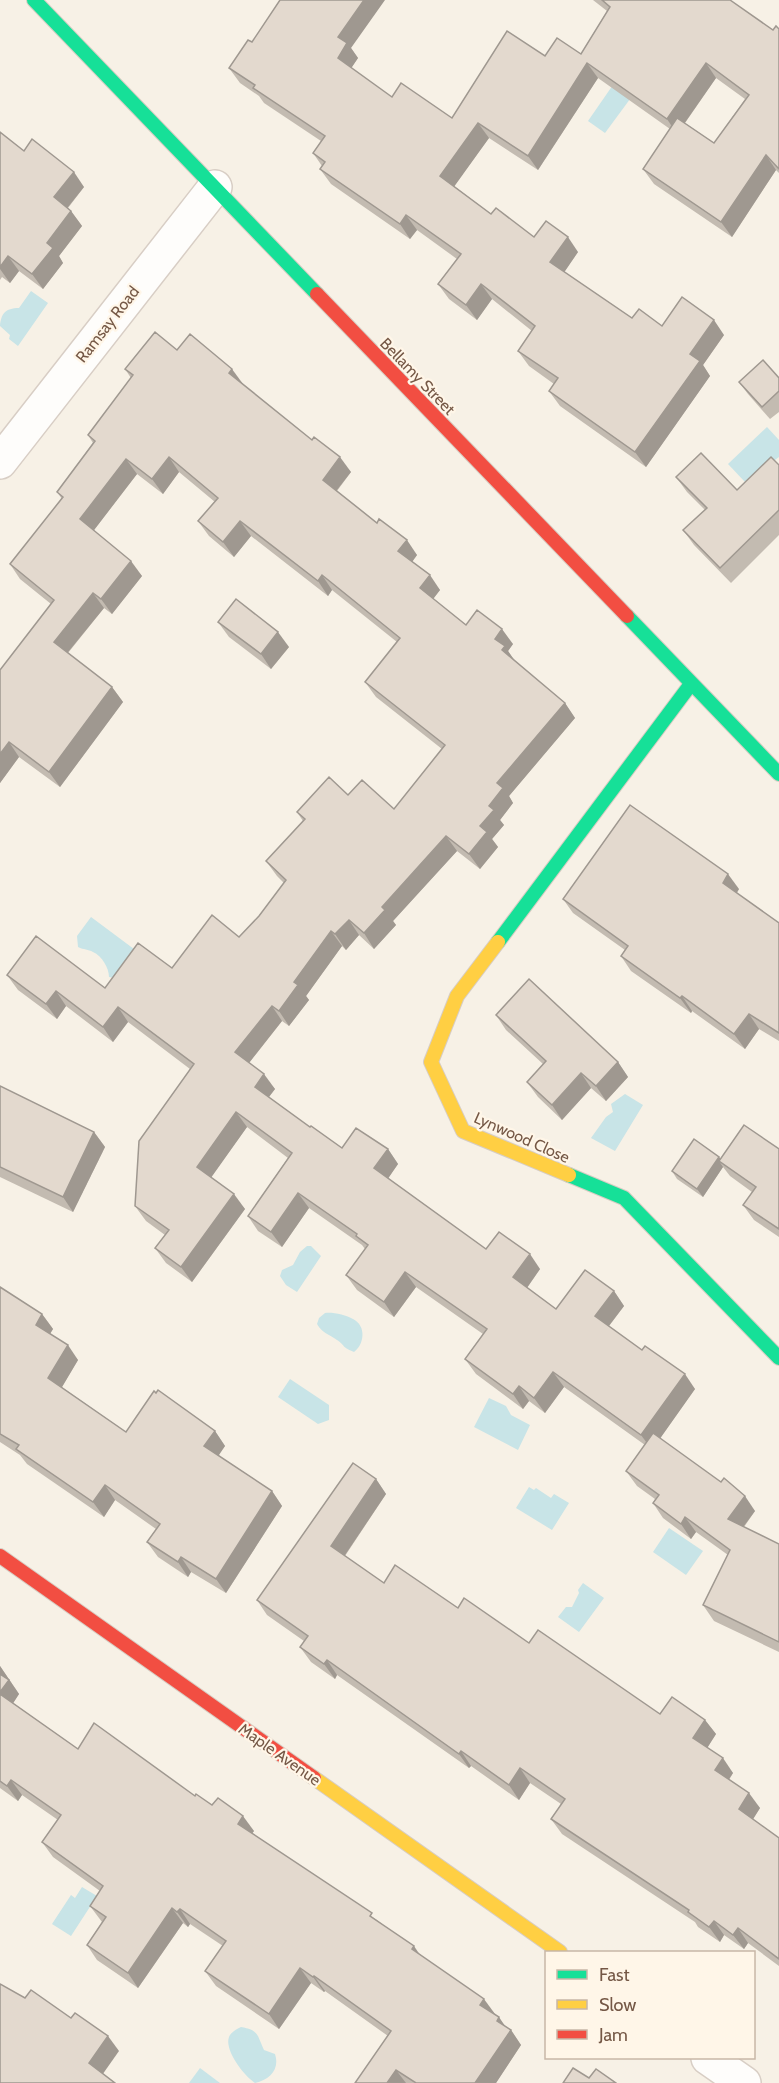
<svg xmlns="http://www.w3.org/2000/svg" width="779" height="2083" viewBox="0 0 779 2083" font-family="Cabin,sans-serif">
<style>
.water{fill:#c8e4e7}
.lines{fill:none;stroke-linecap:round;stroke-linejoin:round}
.street-casing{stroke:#d8cec5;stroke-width:36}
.fast-casing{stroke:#d7cdc3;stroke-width:16}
.slow-casing{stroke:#d7cdc3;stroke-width:16}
.jam-casing{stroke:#d7cdc3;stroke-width:16}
.street{stroke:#fefdfb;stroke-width:33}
.fast{stroke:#16e098;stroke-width:14}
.slow{stroke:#ffcf43;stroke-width:14}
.jam{stroke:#f24e42;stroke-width:14}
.wall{fill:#c3bbb1;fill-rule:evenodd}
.shaded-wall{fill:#9f9890}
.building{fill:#e3d9ce;stroke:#9f9890;stroke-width:1.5}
.labels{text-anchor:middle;stroke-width:4.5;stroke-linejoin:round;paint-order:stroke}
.street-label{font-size:16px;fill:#755846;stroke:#fff6e8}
</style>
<rect width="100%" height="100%" fill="#f7f1e6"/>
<!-- water -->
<g class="water">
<path d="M 615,82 L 633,95 L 605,133 L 588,121 Z"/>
<path d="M 31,291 L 48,303 L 18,346 L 9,339 L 10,335 L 0,326 C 1,314 5,308 19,308 Z"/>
<path d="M 767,427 L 779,440 L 779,457 L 745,482 L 728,464 Z"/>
<path d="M 91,917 L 142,955 L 124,980 L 109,977 C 109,968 102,956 93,952 C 88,949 84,950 78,947 L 77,936 Z"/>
<path d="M 625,1094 L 643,1105 L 615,1151 L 591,1138 L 606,1117 L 613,1112 L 611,1104 Z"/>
<path d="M 307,1246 L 311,1246 L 321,1256 L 297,1292 L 286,1285 L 280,1276 L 282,1270 L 293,1265 L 300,1252 Z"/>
<path d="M 325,1313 C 333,1312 346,1315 353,1319 C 367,1326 364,1345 354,1352 C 341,1347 346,1346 337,1340 C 329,1334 322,1333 317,1324 L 319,1318 Z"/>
<path d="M 290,1379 L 329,1405 L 329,1420 L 318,1424 L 278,1397 Z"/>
<path d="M 489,1398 L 506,1406 L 511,1415 L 530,1425 L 518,1450 L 474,1427 Z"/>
<path d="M 529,1487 L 534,1490 L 536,1488 L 551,1498 L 554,1494 L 569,1503 L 552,1530 L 516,1508 Z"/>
<path d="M 669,1528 L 703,1551 L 686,1575 L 653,1552 Z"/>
<path d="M 583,1583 L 604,1598 L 579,1632 L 558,1617 L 566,1607 L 572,1607 L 579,1593 L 578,1590 Z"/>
<path d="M 82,1887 L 97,1896 L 71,1936 L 52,1924 L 71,1895 L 75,1898 Z"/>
<path d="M 241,2027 C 259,2030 257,2035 264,2050 L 275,2054 C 280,2069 270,2080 255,2083 C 244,2076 224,2050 229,2037 C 231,2032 237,2029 241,2027 Z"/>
<path d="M 200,2068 L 220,2083 L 189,2083 Z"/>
</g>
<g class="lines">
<!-- street casing -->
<g class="street-casing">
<g id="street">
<path d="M 0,462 L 215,187"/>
<path d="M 708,2058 L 744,2083"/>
</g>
</g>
<!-- fast casing -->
<g class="fast-casing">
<g id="fast">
<path d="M 34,0 L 317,294"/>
<path d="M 627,616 L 779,774"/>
<path d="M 498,942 L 691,684"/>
<path d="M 569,1175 L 624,1198 L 779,1358"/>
</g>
</g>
<!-- slow casing -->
<g class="slow-casing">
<g id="slow">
<path d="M 498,942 L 457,996 L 431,1062 L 463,1131 L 569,1175"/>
<path d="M 314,1778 L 560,1952"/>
</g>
</g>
<!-- jam casing -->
<g class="jam-casing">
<g id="jam">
<path d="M 317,294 L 627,616"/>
<path d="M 0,1556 L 314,1778"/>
</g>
</g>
<!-- street -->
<use href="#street" class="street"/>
<!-- fast -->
<use href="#fast" class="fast"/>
<!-- slow -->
<use href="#slow" class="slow"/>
<!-- jam -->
<use href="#jam" class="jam"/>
</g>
<!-- wall -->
<g class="wall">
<path d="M 593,0 L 730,0 L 773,30 L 779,29 L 779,173 L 776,170 L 732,237 L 654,184 L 643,169 L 670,129 L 598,78 L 538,170 L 489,138 L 454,186 L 491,214 L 534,237 L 578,252 L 564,272 L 632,318 L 662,326 L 724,335 L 703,365 L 710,376 L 646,467 L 560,406 L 549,391 L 554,384 L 529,366 L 518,351 L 532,331 L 492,299 L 477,320 L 449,299 L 438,284 L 457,259 L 417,230 L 410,239 L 331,184 L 320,169 L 322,166 L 313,153 L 321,141 L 264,103 L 259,96 L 240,83 L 229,68 L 252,42 L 351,48 L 358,58 L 351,68 L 392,97 L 452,118 L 545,56 L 581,54 L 607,11 ZM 716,78 L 745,99 L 714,143 L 685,123 Z"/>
<path d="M 0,132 L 24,151 L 84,187 L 68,208 L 71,211 L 82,226 L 59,256 L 63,263 L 43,289 L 19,271 L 10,283 L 2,277 L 0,280 Z"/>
<path d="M 177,350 L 243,384 L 242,384 L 351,472 L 337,491 L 417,555 L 412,562 L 440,590 L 433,599 L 466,625 L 513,644 L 508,651 L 514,660 L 565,703 L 575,718 L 509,796 L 513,803 L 500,820 L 504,825 L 492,839 L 498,847 L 480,869 L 457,851 L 393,921 L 396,925 L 374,949 L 359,935 L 346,950 L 342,946 L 306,996 L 309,1000 L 289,1026 L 282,1021 L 249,1063 L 275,1089 L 269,1097 L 310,1127 L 342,1148 L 388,1149 L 398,1164 L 388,1178 L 486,1249 L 540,1269 L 527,1288 L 556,1309 L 614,1291 L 624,1306 L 609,1326 L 695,1389 L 660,1438 L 755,1511 L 744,1527 L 779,1544 L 779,1652 L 714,1621 L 703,1605 L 728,1555 L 696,1532 L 691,1539 L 663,1518 L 653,1503 L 655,1499 L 637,1486 L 626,1471 L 645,1445 L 564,1387 L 545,1413 L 529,1401 L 523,1409 L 476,1374 L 465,1359 L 483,1334 L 416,1287 L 394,1317 L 357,1290 L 346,1275 L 365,1249 L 362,1245 L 309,1208 L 282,1247 L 258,1231 L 248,1216 L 288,1158 L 247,1127 L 211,1177 L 245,1209 L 192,1282 L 166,1263 L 155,1248 L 165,1235 L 146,1221 L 135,1206 L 190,1069 L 128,1022 L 113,1042 L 66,1006 L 57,1019 L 18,990 L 7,975 L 105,988 L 172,968 L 239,937 L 259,916 L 284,883 L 277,876 L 266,861 L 303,821 L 297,812 L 348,795 L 394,809 L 442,749 L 376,697 L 365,682 L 397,642 L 332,590 L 328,596 L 251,536 L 234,557 L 209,536 L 198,521 L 215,502 L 179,472 L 163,494 L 137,474 L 94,530 L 142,576 L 112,614 L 104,608 L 68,653 L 112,687 L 123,702 L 60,787 L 19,757 L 0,783 L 0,670 L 51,604 L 20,579 L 10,564 L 62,499 L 57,492 L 93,443 L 88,435 L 131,378 L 125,369 Z"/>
<path d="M 779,378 L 779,412 L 770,419 L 748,394 L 739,382 Z"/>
<path d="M 779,465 L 779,535 L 731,583 L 694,545 L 683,530 L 705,510 L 687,492 L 676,477 L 737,490 Z"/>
<path d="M 218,622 L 289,647 L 271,669 L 229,637 Z"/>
<path d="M 739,889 L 737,893 L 779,923 L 779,1041 L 759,1029 L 745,1049 L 692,1011 L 691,1013 L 631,971 L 621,956 L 625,950 L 573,913 L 563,899 Z"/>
<path d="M 496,1015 L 618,1062 L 628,1077 L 606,1101 L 591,1088 L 562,1120 L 538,1097 L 527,1082 L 543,1064 L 506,1030 Z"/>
<path d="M 0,1086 L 94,1132 L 105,1147 L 73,1212 L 0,1177 Z"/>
<path d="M 779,1149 L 779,1237 L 754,1220 L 743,1205 L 752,1192 L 730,1176 L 723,1167 L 703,1197 L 677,1179 L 672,1171 L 719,1157 L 720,1159 Z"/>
<path d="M 0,1287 L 42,1314 L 53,1329 L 50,1334 L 78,1360 L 62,1387 L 126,1432 L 215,1431 L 225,1446 L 218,1455 L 272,1491 L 282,1506 L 226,1593 L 191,1572 L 188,1577 L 158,1557 L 147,1542 L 156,1529 L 115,1500 L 104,1517 L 27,1464 L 20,1455 L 0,1442 Z"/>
<path d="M 376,1479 L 386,1494 L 345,1556 L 384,1583 L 458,1608 L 529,1643 L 660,1714 L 705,1720 L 716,1734 L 707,1748 L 733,1773 L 729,1780 L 760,1808 L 753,1819 L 779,1838 L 779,1966 L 748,1943 L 744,1949 L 724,1935 L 720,1942 L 698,1927 L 695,1922 L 562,1834 L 551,1819 L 561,1804 L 530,1783 L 519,1800 L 471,1766 L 469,1768 L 337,1675 L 335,1679 L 311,1662 L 300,1647 L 304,1641 L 267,1615 L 257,1600 Z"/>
<path d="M 0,1666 L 19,1694 L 13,1703 L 78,1749 L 195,1796 L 212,1805 L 254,1831 L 252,1833 L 377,1920 L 495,2014 L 507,2028 L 511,2030 L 521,2045 L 496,2083 L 355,2083 L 388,2036 L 325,1991 L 324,1992 L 311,1983 L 279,2029 L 216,1986 L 205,1971 L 223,1946 L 190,1924 L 188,1927 L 183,1923 L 138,1988 L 97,1960 L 87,1945 L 102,1922 L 90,1906 L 100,1891 L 53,1857 L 42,1842 L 58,1820 L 22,1795 L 18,1801 L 0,1788 Z"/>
</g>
<!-- shaded-wall -->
<g class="shaded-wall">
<path d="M 364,0 L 385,0 L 351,48 L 358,58 L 348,73 L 338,58 L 338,37 Z"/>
<path d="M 587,63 L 598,78 L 538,170 L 528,156 Z"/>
<path d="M 706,63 L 716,78 L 677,134 L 667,119 Z"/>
<path d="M 478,123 L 489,138 L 451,191 L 440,176 Z"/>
<path d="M 766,155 L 776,170 L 732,237 L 721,222 Z"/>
<path d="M 74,172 L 84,187 L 64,212 L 54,197 Z"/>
<path d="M 71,211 L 82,226 L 59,256 L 63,263 L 43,289 L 32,274 L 47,243 Z"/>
<path d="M 406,215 L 417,230 L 410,239 L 400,224 Z"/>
<path d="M 568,237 L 578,252 L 561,277 L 550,262 Z"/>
<path d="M 8,256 L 19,271 L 10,283 L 0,269 L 0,267 Z"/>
<path d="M 481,284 L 492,299 L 477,320 L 466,305 Z"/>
<path d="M 714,320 L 724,335 L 703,365 L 710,376 L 646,467 L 635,452 L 690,354 Z"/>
<path d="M 232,369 L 243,384 L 239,388 L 229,373 Z"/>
<path d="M 169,457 L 179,472 L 163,494 L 152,479 Z"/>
<path d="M 340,457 L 351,472 L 333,495 L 323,480 Z"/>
<path d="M 126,459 L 137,474 L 91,534 L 80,519 Z"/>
<path d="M 240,521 L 251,536 L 234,557 L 223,542 Z"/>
<path d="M 407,540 L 417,555 L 409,566 L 398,551 Z"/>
<path d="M 131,561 L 142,576 L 112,614 L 101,599 Z"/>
<path d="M 322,575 L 332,590 L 328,596 L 318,581 Z"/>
<path d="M 430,575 L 440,590 L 430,603 L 420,588 Z"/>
<path d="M 93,593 L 104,608 L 64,657 L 54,642 Z"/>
<path d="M 502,629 L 513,644 L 508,651 L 515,661 L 513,665 L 495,639 Z"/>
<path d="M 278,632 L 289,647 L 271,669 L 261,654 Z"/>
<path d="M 112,687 L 123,702 L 60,787 L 49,772 Z"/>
<path d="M 565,703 L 575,718 L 509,796 L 513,803 L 500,820 L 504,825 L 492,839 L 498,847 L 480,869 L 469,854 L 489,806 L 497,783 Z"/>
<path d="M 9,742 L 19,757 L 0,783 L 0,754 Z"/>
<path d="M 446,836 L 457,851 L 393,921 L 396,925 L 374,949 L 364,933 L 382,907 Z"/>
<path d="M 728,874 L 739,889 L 733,898 L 723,883 Z"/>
<path d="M 349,920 L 359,935 L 346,950 L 335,934 Z"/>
<path d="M 331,931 L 342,946 L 306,996 L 309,1000 L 289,1026 L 279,1011 L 294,982 Z"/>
<path d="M 56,991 L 66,1006 L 57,1019 L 46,1004 Z"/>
<path d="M 682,996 L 692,1011 L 691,1013 L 680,998 Z"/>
<path d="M 272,1006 L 282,1021 L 245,1068 L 235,1052 Z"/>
<path d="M 118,1007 L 128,1022 L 113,1042 L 103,1027 Z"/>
<path d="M 749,1014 L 759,1029 L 745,1049 L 734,1034 Z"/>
<path d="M 618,1062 L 628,1077 L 606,1101 L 596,1086 Z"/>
<path d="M 581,1073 L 591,1088 L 562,1120 L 552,1105 Z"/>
<path d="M 264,1074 L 275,1089 L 265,1102 L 255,1087 Z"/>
<path d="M 236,1112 L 247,1127 L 208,1182 L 197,1167 Z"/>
<path d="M 94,1132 L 105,1147 L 73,1212 L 63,1197 Z"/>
<path d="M 388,1149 L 398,1164 L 385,1183 L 374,1168 Z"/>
<path d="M 719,1157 L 725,1165 L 719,1161 L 723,1167 L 703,1197 L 697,1189 Z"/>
<path d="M 298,1193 L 309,1208 L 282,1247 L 271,1232 Z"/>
<path d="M 234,1194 L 245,1209 L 192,1282 L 181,1267 Z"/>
<path d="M 530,1254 L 540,1269 L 524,1292 L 513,1277 Z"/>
<path d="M 405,1272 L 416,1287 L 394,1317 L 384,1302 Z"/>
<path d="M 614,1291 L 624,1306 L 605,1331 L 595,1316 Z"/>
<path d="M 42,1314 L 53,1329 L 46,1340 L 36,1325 Z"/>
<path d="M 68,1345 L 78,1360 L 59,1392 L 48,1378 Z"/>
<path d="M 553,1372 L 564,1387 L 545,1413 L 534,1398 Z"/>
<path d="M 685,1374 L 695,1389 L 652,1450 L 641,1435 Z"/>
<path d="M 519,1386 L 529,1401 L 523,1409 L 513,1394 Z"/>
<path d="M 215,1431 L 225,1446 L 215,1461 L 204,1446 Z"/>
<path d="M 376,1479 L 386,1494 L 341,1561 L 331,1546 Z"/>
<path d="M 105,1485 L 115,1500 L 104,1517 L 93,1502 Z"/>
<path d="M 272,1491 L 282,1506 L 226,1593 L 216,1579 Z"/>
<path d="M 745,1496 L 755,1511 L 738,1534 L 728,1519 Z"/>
<path d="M 685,1517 L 696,1532 L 691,1539 L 681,1524 Z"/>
<path d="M 181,1557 L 191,1572 L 188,1577 L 178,1562 Z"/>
<path d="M 327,1660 L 337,1675 L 335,1679 L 324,1664 Z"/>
<path d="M 0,1666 L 19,1694 L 10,1708 L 0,1694 Z"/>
<path d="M 705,1720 L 716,1734 L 704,1753 L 693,1738 Z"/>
<path d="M 461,1751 L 471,1766 L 469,1768 L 459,1754 Z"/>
<path d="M 723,1758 L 733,1773 L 725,1785 L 715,1770 Z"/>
<path d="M 520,1768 L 530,1783 L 519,1800 L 509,1785 Z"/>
<path d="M 11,1780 L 22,1795 L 18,1801 L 7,1786 Z"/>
<path d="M 749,1793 L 760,1808 L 750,1824 L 739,1809 Z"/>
<path d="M 243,1816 L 254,1831 L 248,1839 L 238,1824 Z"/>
<path d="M 172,1908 L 183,1923 L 138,1988 L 128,1973 Z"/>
<path d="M 180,1909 L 190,1924 L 188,1927 L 177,1912 Z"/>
<path d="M 714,1921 L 724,1935 L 720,1942 L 709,1927 Z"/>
<path d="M 738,1928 L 748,1943 L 744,1949 L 733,1935 Z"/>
<path d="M 414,1946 L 424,1961 L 412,1949 Z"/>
<path d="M 300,1968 L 311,1983 L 279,2029 L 269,2014 Z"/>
<path d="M 314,1976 L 325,1991 L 324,1992 L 313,1977 Z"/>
<path d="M 484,1999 L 495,2014 L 480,2005 Z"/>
<path d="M 499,2017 L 509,2032 L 511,2030 L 521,2045 L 496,2083 L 475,2083 Z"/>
<path d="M 108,2036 L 119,2051 L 100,2078 L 89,2063 Z"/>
<path d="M 396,2070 L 406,2083 L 387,2083 Z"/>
</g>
<!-- building -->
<g class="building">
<path d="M 280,0 L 364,0 L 338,37 L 347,43 L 338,58 L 392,97 L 401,83 L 452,118 L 507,31 L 545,56 L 557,38 L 581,54 L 610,7 L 602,0 L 730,0 L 773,30 L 776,26 L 779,29 L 779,169 L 766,155 L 721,222 L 643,169 L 677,118 L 714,143 L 749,95 L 706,63 L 667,119 L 587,63 L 528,156 L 478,123 L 440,176 L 491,214 L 496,208 L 534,237 L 546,221 L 568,237 L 550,262 L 632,318 L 639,309 L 662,326 L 682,297 L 714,320 L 690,354 L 700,361 L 635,452 L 549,391 L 558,378 L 518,351 L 535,326 L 481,284 L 466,305 L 438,284 L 461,254 L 406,215 L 400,224 L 320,169 L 325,162 L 313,153 L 325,136 L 253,88 L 255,85 L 229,68 L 248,40 L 252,42 Z"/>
<path d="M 0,132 L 24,151 L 32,139 L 74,172 L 54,197 L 71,211 L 47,243 L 53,248 L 32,274 L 8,256 L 0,267 Z"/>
<path d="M 155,332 L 177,350 L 190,334 L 232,369 L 229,373 L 312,440 L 314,437 L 340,457 L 323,480 L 377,523 L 379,519 L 407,540 L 398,551 L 430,575 L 420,588 L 466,625 L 477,610 L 502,629 L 495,639 L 505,646 L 502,650 L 565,703 L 497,783 L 503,788 L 489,806 L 494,810 L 480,826 L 487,832 L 469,854 L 446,836 L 382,907 L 385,910 L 364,933 L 349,920 L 335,934 L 331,931 L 294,982 L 298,985 L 279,1011 L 272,1006 L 235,1052 L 264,1074 L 255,1087 L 310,1127 L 311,1126 L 342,1148 L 356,1128 L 388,1149 L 374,1168 L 486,1249 L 499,1232 L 530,1254 L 513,1277 L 556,1309 L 585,1270 L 614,1291 L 595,1316 L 642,1350 L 645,1346 L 685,1374 L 641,1435 L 553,1372 L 534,1398 L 519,1386 L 513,1394 L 465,1359 L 487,1329 L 405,1272 L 384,1302 L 346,1275 L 368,1245 L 356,1236 L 357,1234 L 298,1193 L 271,1232 L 248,1216 L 292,1153 L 236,1112 L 197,1167 L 234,1194 L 181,1267 L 155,1248 L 169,1230 L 135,1206 L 139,1141 L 194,1064 L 118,1007 L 103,1027 L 56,991 L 46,1004 L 7,975 L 36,936 L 105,988 L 138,943 L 172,968 L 212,915 L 239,937 L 259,916 L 286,880 L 266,861 L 305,819 L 297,812 L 329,777 L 348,795 L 362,780 L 394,809 L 445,745 L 365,682 L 400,638 L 322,575 L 318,581 L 240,521 L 223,542 L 198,521 L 218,498 L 169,457 L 152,479 L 126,459 L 80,519 L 131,561 L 101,599 L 93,593 L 54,642 L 112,687 L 49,772 L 9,742 L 0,754 L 0,670 L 54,600 L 10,564 L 63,497 L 57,492 L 95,441 L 88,435 L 133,375 L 125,369 Z"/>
<path d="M 763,360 L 779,378 L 779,391 L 762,407 L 739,382 Z"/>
<path d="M 701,453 L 737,490 L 771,457 L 779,465 L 779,510 L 720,568 L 683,530 L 707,508 L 676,477 Z"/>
<path d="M 236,599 L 278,632 L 261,654 L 218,622 Z"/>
<path d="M 630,805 L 728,874 L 723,883 L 779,923 L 779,1033 L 749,1014 L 734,1034 L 682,996 L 680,998 L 621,956 L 628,946 L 563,899 Z"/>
<path d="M 529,979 L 618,1062 L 596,1086 L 581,1073 L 552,1105 L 527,1082 L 546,1061 L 496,1015 Z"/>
<path d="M 0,1086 L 94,1132 L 63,1197 L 0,1167 Z"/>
<path d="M 744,1125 L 779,1149 L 779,1229 L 743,1205 L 756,1187 L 719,1161 Z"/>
<path d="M 694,1139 L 719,1157 L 697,1189 L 672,1171 Z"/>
<path d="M 0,1287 L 42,1314 L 36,1325 L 68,1345 L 48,1378 L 126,1432 L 154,1391 L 156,1393 L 158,1390 L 215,1431 L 204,1446 L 272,1491 L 216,1579 L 181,1557 L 178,1562 L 147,1542 L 160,1524 L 105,1485 L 93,1502 L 16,1449 L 19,1445 L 0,1434 Z"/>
<path d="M 653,1433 L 721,1482 L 724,1478 L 745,1496 L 728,1519 L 779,1544 L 779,1642 L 703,1605 L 730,1550 L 685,1517 L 681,1524 L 653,1503 L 659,1495 L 626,1471 Z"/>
<path d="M 353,1463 L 376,1479 L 331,1546 L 384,1583 L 395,1565 L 458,1608 L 464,1598 L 529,1643 L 538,1630 L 660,1714 L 672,1697 L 705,1720 L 693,1738 L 723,1758 L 715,1770 L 749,1793 L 739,1809 L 779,1838 L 779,1959 L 738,1928 L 733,1935 L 714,1921 L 709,1927 L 688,1912 L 689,1910 L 551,1819 L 565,1799 L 520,1768 L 509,1785 L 461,1751 L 459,1754 L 327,1660 L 324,1664 L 300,1647 L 308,1636 L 257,1600 Z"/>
<path d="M 0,1674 L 9,1680 L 0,1692 Z"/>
<path d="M 0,1694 L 78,1749 L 94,1723 L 195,1796 L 196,1794 L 212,1805 L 218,1798 L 243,1816 L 238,1824 L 372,1913 L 370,1916 L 414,1946 L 412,1949 L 484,1999 L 480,2005 L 499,2017 L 497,2021 L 511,2030 L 475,2083 L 416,2083 L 396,2070 L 387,2083 L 355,2083 L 391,2031 L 314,1976 L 313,1977 L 300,1968 L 269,2014 L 205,1971 L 226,1941 L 180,1909 L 177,1912 L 172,1908 L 128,1973 L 87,1945 L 106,1917 L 90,1906 L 103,1886 L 42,1842 L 61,1815 L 11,1780 L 7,1786 L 0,1781 Z"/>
<path d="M 0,1984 L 25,1998 L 31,1990 L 71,2018 L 75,2013 L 108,2036 L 89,2063 L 115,2083 L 0,2083 Z"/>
<path d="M 573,2068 L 589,2078 L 596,2069 L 616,2083 L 563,2083 Z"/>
</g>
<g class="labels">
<!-- street labels -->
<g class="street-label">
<text transform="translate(107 324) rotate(-52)" y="6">Ramsay Road</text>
<text transform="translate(418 376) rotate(46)" y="6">Bellamy Street</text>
<text transform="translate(522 1137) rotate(24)" y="6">Lynwood Close</text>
<text transform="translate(280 1754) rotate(35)" y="6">Maple Avenue</text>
</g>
</g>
<!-- legend -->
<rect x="545" y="1951" width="210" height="108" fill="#fff6e8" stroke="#c8b7a7" stroke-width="1.5"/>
<rect x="557" y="1970" width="30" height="9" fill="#16e098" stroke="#c8b7a7" stroke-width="1.5"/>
<text x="599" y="1981" font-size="18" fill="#755846">Fast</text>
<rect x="557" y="2000" width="30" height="9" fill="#ffcf43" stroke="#c8b7a7" stroke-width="1.5"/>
<text x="599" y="2011" font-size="18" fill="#755846">Slow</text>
<rect x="557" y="2030" width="30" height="9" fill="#f24e42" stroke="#c8b7a7" stroke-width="1.5"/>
<text x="599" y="2041" font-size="18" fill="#755846">Jam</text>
</svg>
